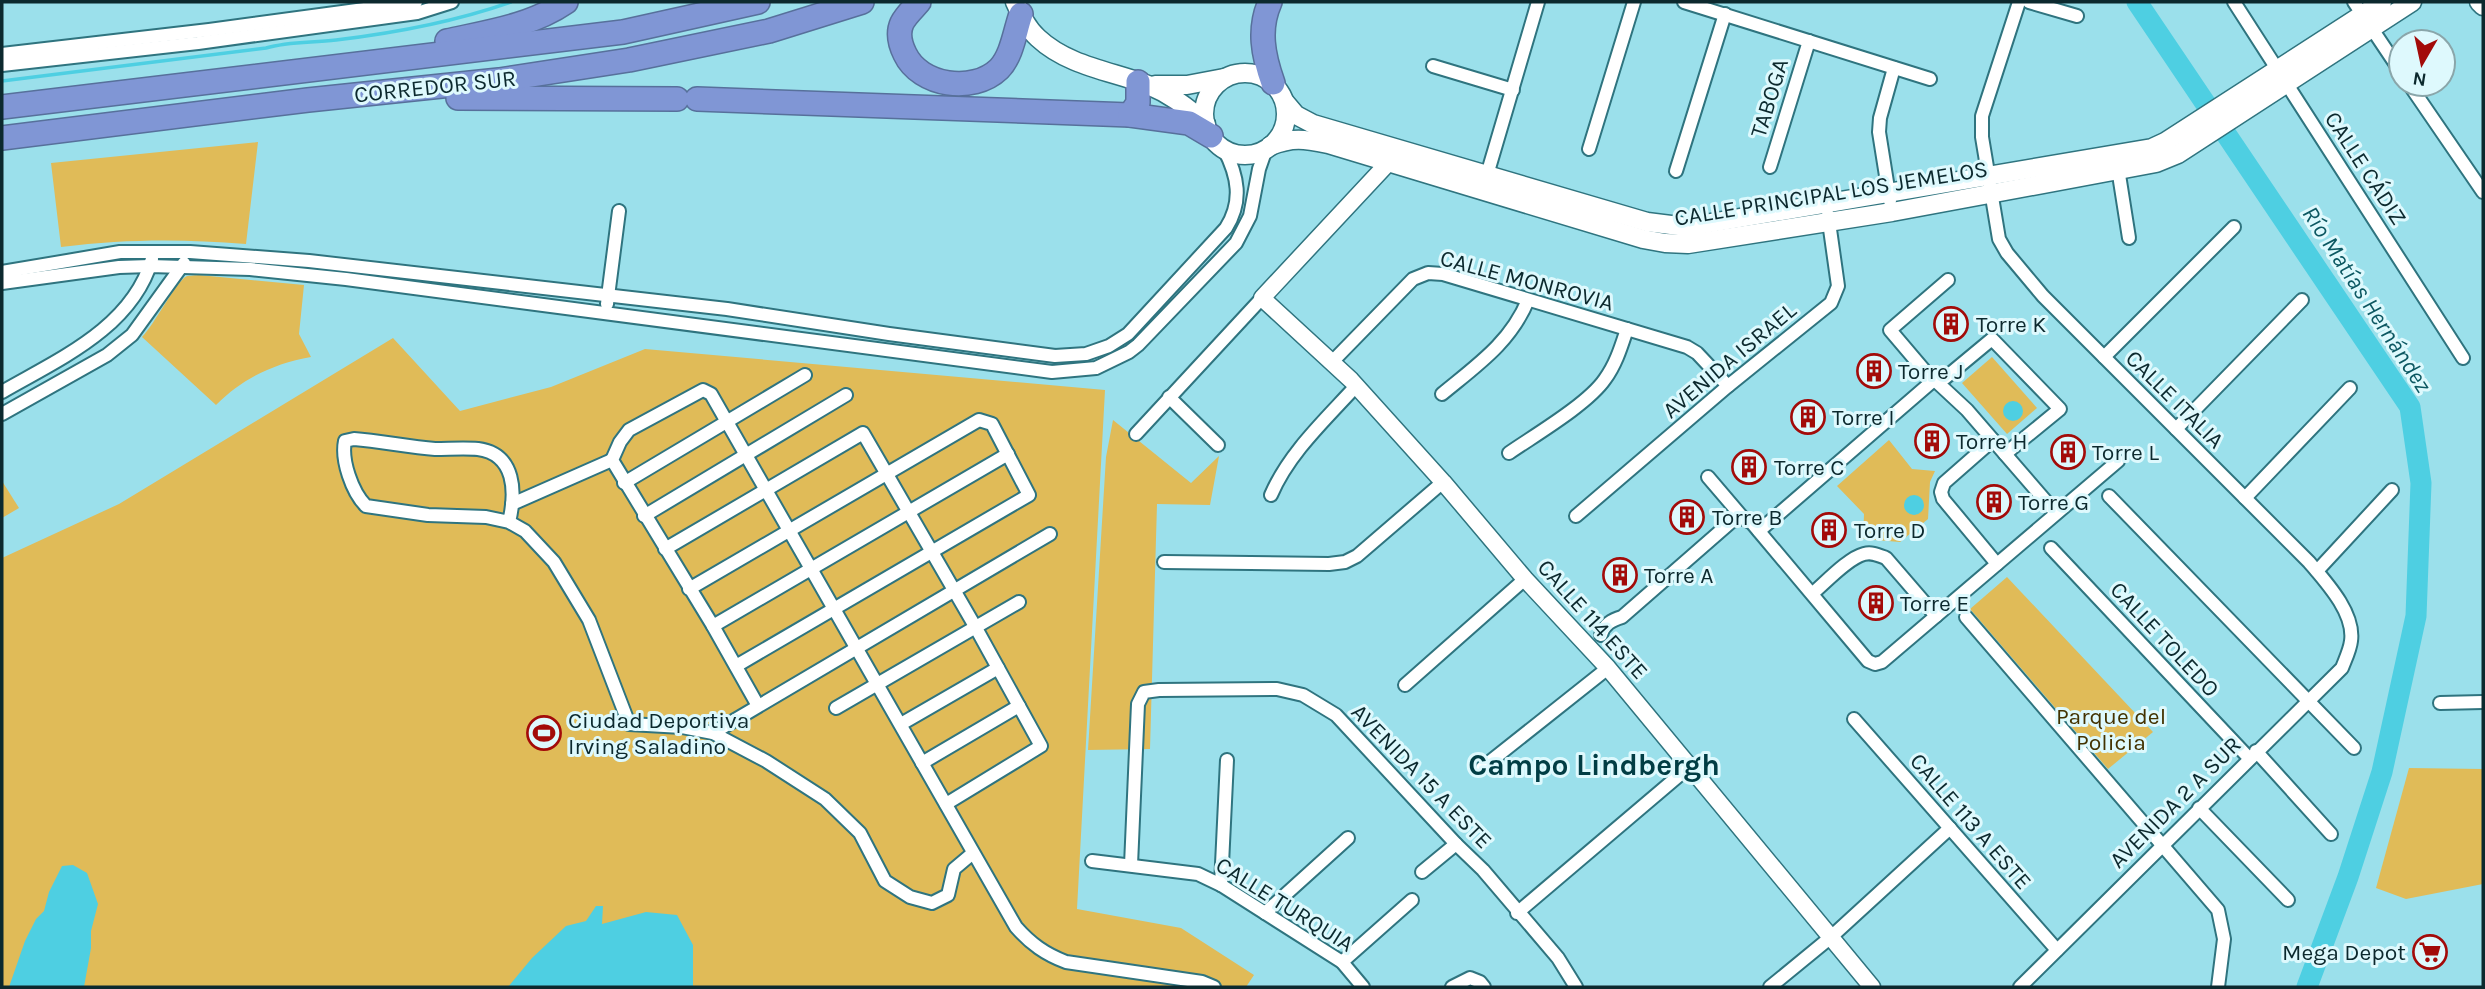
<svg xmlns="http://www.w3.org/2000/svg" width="2485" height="989" viewBox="0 0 2485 989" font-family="Karla,sans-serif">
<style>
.green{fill:#e0bb58}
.water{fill:#4ecfe2}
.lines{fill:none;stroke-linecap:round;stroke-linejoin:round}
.stream{stroke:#4ecfe2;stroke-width:3.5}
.river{stroke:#4ecfe2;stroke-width:21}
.minor-casing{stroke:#2f747f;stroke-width:16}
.tertiary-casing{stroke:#2f747f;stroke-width:19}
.secondary-casing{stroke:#2f747f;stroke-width:21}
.motorway-casing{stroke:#57709b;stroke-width:26}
.minor{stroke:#fff;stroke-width:12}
.tertiary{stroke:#fff;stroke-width:16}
.secondary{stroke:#fff;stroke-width:18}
.motorway{stroke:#8096d5;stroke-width:23}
.labels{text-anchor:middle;stroke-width:6;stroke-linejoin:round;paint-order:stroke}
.street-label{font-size:23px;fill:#0c292e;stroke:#def9fd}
.poi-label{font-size:23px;fill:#0c292e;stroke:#def9fd;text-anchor:start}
.park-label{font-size:23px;fill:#433200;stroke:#def9fd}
.water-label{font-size:24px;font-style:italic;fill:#0c5862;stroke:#def9fd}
.district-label{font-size:30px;font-weight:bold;fill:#013d44;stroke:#def9fd}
</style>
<rect width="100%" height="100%" fill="#9be0eb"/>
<!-- green -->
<g class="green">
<path d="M 258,142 L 246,244 C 181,239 127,239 61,247 L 51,163 Z"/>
<path d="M 199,275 L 304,285 L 299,334 L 311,357 C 273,364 243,378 216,405 L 142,337 C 155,324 176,281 187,276 C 188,276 197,275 199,275 Z"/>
<path d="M 393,338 L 460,411 L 551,387 L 645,349 L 1105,390 L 1077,909 L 1181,928 L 1254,975 L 1246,987 L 2,987 L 2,558 L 119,504 Z"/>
<path d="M 1992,357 L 2037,408 L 2007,434 L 1962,383 Z"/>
<path d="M 1113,420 L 1191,483 L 1219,456 L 1210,505 L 1157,504 L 1150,749 L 1088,750 L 1106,457 Z"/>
<path d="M 1889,440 L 1912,469 L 1935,471 L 1930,482 L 1928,519 L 1900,542 L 1863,539 L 1864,514 L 1837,486 Z"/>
<path d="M 2,481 L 19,508 L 2,518 Z"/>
<path d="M 2007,577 L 2153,732 L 2108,769 L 1970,609 Z"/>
<path d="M 2409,768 L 2483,769 L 2483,884 L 2406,899 L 2376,888 Z"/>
</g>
<!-- water -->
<g class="water">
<circle cx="2013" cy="411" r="10"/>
<circle cx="1914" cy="505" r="10"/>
<path d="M 73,865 L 87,873 L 98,904 L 91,931 L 91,948 L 84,987 L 9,987 L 25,941 L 36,919 L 44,911 L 49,892 L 62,866 Z"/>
<path d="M 596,906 L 603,906 L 602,924 L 646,912 L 677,915 L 693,945 L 693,987 L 508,987 L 532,958 L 566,926 L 586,921 Z"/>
</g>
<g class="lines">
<!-- stream -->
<path class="stream" d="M 2,81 L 266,48 C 289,41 311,43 336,40 C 395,33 454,22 511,2"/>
<!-- river -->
<path class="river" d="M 2137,2 L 2410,407 L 2421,483 L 2416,616 L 2382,772 L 2348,877 L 2307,987"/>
<!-- minor casing -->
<g class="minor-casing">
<g id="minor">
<path d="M 1684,2 L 1930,79"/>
<path d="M 2019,2 L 1982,116 L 1982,137 L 1999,239 L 2007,253 L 2043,296 L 2309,562 C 2326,582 2355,613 2351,641 C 2350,650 2345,660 2342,668 L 2020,987"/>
<path d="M 2029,2 L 2077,16"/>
<path d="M 2234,2 L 2463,358"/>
<path d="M 2354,2 L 2401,72"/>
<path d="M 2,54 L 209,30 L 416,2"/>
<path d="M 2,65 L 198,43 L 417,13 L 452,2"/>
<path d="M 1433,66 L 1513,90"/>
<path d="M 2409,84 L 2483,192"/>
<path d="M 1589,149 L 1634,2"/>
<path d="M 2117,162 L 2129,238"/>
<path d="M 1770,167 L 1809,41"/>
<path d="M 1676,171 L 1725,14"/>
<path d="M 1487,175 L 1538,2"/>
<path d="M 1890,201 L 1879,132 L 1880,118 L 1894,68"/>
<path d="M 2,272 L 120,252 L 190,252 L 309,261 L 727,309 L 889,334 L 1055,356 L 1086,354 L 1109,346 L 1128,334 L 1226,228 C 1243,201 1238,176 1224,149"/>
<path d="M 1948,280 L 1890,330 L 1924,370 L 1967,410 L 2056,513"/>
<path d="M 2,283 L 119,267 L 150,266 L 250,269 L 346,279 L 1052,372 L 1096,368 L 1129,352 L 1138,345 L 1236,243 L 1250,216 L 1259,169 L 1266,149"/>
<path d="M 607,304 L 619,211"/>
<path d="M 2104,357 L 2234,227"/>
<path d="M 1332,362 L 1413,279 L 1428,273 L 1443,274 L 1687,347 L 1697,353 L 1728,386"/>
<path d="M 2,392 C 59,359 132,328 152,259"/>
<path d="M 1442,394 C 1477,365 1510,343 1528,300"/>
<path d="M 1169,397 L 1218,445"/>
<path d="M 2,414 L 107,355 L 132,335 L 184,263"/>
<path d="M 2176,429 L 2302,300"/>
<path d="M 1136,434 L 1262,298"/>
<path d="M 1993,440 L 1944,483 L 1941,492 L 1943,499 L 1997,564"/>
<path d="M 1509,453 C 1535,435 1588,404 1605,379 C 1616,364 1621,347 1627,329"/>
<path d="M 1708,477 L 1743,518 L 1752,523 L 1868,661 L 1875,664 L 1882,662 L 2118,461"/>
<path d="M 624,483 L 805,375"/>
<path d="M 1271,495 C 1289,453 1325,420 1356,386"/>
<path d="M 2109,496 L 2354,748"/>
<path d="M 2245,498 L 2350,388"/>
<path d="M 512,504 L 612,460"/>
<path d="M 644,516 L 846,395"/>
<path d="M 1576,516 L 1728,386 L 1831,303 L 1838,286 L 1828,215"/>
<path d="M 509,522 C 516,493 516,454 478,449 C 464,448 449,449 435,449 C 408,447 381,441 354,439 L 345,441 C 341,460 352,492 366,506 L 428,515 L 486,517 L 509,522 L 525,531 L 554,562 L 589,620 L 629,724 L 682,727 L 713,733 L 766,761 L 825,799 L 860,833 L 885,881 L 910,897 L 932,903 L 948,895 L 954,869 L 973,853"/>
<path d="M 1759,531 L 1935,379 L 1945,378 L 1992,339 L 2060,409 L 2005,454"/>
<path d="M 2051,548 L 2249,758"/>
<path d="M 665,549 L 863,433 L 976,628 L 1041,746 L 946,804"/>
<path d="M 1164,562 L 1329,564 L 1345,562 L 1357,556 L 1443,482"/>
<path d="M 2317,571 L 2392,490"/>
<path d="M 689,589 L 979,420 L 992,424 L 1029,495 L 736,666"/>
<path d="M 1813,593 C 1825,583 1848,558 1864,554 C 1872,552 1878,555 1886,558 L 1936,616"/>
<path d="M 1966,617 L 2218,910 L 2224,939 L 2218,987"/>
<path d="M 713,626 L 1008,454"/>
<path d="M 1601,635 C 1604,624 1612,620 1622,617 L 1732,521 L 1743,518"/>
<path d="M 1405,685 L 1525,579"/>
<path d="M 2440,703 L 2483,702"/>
<path d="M 757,704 L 713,626 L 612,460 L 620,442 L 629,430 L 703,390 L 711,394 L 1016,927 C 1031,944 1045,954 1066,962 L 1202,982 L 1214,987"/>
<path d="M 836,708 L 1019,602"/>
<path d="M 1854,719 L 2057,950"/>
<path d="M 901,724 L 998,668"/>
<path d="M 713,733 L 1050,534"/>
<path d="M 2256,751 L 2331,834"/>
<path d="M 922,763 L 1019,706"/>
<path d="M 1482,768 L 1608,668"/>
<path d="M 2199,808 L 2288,900"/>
<path d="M 1092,861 L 1198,874 L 1221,885 L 1342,962 L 1363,987"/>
<path d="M 1131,865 L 1138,704 L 1144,692 L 1159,690 L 1277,689 L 1303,695 L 1336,715 L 1456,844 L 1483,870 L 1558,958 L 1576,987"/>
<path d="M 1422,872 L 1456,844"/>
<path d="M 1221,885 L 1227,760"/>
<path d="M 1265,913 L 1348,838"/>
<path d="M 1517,913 L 1689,767"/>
<path d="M 1342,962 L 1412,900"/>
<path d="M 1452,987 L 1470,978 L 1480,982 L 1484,987"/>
<path d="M 1770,987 L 1831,937 L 1950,828"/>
</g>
</g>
<!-- tertiary casing -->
<g class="tertiary-casing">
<path id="tertiary" d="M 1388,153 L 1391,159 L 1389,162 L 1262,298 L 1351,380 L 1443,482 L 1525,579 L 1608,668 L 1872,987"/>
</g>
<!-- secondary casing -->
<g class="secondary-casing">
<g id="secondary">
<path d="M 1015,2 C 1021,15 1027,28 1038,38 C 1068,66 1111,71 1148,85 C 1170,94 1188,107 1206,124"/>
<path d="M 2479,2 L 2483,6"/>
<circle cx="1245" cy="114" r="41"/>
<path d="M 1155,85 L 1187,85 L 1224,78"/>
<path d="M 1285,102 L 1296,115 L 1313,124 L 1647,222 L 1687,227 L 2152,148 L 2165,142 L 2382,2"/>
<path d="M 1270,146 C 1293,137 1304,139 1328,144 L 1643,239 L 1665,243 L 1688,244 L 1892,212 L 2156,163 L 2178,154 L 2412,2"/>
</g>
</g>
<!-- motorway casing -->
<g class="motorway-casing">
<g id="motorway">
<path d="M 919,2 C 914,8 906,15 902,23 C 897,34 900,44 905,54 C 920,86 973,94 999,69 C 1012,56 1015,31 1021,14"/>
<path d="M 1270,2 C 1258,29 1263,55 1273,83"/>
<path d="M 447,41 C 488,32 531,26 566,2"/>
<path d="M 458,98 L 677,99"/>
<path d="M 697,99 L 1130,115 L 1189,123 L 1211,136"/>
<path d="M 2,107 L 623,32 L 758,2"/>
<path d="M 1130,115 L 1138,103 L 1138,82"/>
<path d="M 2,138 L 308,100 L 499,80 L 629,60 L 769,31 L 862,2"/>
</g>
</g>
<!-- minor -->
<use href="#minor" class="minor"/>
<!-- tertiary -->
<use href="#tertiary" class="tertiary"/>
<!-- secondary -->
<use href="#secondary" class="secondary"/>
<!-- motorway -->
<use href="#motorway" class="motorway"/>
</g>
<!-- icons -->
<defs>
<g id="building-ring" transform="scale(1.75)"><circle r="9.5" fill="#def9fd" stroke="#a30b09" stroke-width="1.5"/><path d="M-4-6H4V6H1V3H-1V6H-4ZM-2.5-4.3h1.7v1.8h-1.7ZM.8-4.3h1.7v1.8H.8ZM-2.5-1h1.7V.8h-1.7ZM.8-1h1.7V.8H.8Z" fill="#a30b09"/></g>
<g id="stadium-ring" transform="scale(1.75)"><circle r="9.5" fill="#def9fd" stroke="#a30b09" stroke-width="1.5"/><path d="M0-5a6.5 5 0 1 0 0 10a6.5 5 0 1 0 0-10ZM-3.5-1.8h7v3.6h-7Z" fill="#a30b09"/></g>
<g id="supermarket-ring" transform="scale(1.75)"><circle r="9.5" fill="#def9fd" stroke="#a30b09" stroke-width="1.5"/><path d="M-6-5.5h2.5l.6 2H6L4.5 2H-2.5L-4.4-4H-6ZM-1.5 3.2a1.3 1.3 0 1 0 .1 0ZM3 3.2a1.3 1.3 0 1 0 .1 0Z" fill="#a30b09"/></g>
</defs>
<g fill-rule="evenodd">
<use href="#building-ring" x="1951" y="324"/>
<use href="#building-ring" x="1874" y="371"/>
<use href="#building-ring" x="1808" y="417"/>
<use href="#building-ring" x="1932" y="441"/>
<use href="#building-ring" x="2068" y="452"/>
<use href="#building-ring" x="1749" y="467"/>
<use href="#building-ring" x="1994" y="502"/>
<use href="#building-ring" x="1687" y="517"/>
<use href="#building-ring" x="1829" y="530"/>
<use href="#building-ring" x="1620" y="575"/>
<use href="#building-ring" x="1876" y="603"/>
<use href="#stadium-ring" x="544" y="733"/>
<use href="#supermarket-ring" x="2430" y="952"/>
</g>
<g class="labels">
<!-- street labels -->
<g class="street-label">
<text transform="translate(435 86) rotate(-6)" y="8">CORREDOR SUR</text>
<text transform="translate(1769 98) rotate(-73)" y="8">TABOGA</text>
<text transform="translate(2366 168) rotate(57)" y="8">CALLE CÁDIZ</text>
<text transform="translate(1831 193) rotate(-9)" y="8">CALLE PRINCIPAL LOS JEMELOS</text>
<text transform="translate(1527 280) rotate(15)" y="8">CALLE MONROVIA</text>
<text transform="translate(1729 360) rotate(-40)" y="8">AVENIDA ISRAEL</text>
<text transform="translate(2175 399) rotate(45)" y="8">CALLE ITALIA</text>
<text transform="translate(1593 619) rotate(48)" y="8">CALLE 114 ESTE</text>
<text transform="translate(2165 639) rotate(47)" y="8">CALLE TOLEDO</text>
<text transform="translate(1422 776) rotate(46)" y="8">AVENIDA 15 A ESTE</text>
<text transform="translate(2175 802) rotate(-45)" y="8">AVENIDA 2 A SUR</text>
<text transform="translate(1971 821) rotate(49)" y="8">CALLE 113 A ESTE</text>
<text transform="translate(1285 904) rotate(32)" y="8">CALLE TURQUIA</text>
</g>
<!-- poi labels -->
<g class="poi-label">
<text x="1976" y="332">Torre K</text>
<text x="1898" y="379">Torre J</text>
<text x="1832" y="425">Torre I</text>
<text x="1956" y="449">Torre H</text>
<text x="2092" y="460">Torre L</text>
<text x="1774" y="475">Torre C</text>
<text x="2018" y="510">Torre G</text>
<text x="1712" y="525">Torre B</text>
<text x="1854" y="538">Torre D</text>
<text x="1644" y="583">Torre A</text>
<text x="1900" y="611">Torre E</text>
<text x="568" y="728">Ciudad Deportiva<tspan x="568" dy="26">Irving Saladino</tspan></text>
<text x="2406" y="960" text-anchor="end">Mega Depot</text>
</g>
<!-- park labels -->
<g class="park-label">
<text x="2111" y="724">Parque del<tspan x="2111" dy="26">Policia</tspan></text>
</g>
<!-- water labels -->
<g class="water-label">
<text transform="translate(2367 299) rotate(57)" y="8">Río Matías Hernández</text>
</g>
<!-- district labels -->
<g class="district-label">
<text x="1594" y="775">Campo Lindbergh</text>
</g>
</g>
<!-- border -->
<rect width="2485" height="989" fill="none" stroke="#0c292e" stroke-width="7"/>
<!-- north arrow -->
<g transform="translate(2422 63) rotate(189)"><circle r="33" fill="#def9fd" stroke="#8aa6aa" stroke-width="2"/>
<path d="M0-5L12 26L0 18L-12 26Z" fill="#a30b09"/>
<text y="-10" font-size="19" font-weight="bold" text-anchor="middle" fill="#0c292e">N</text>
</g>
</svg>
